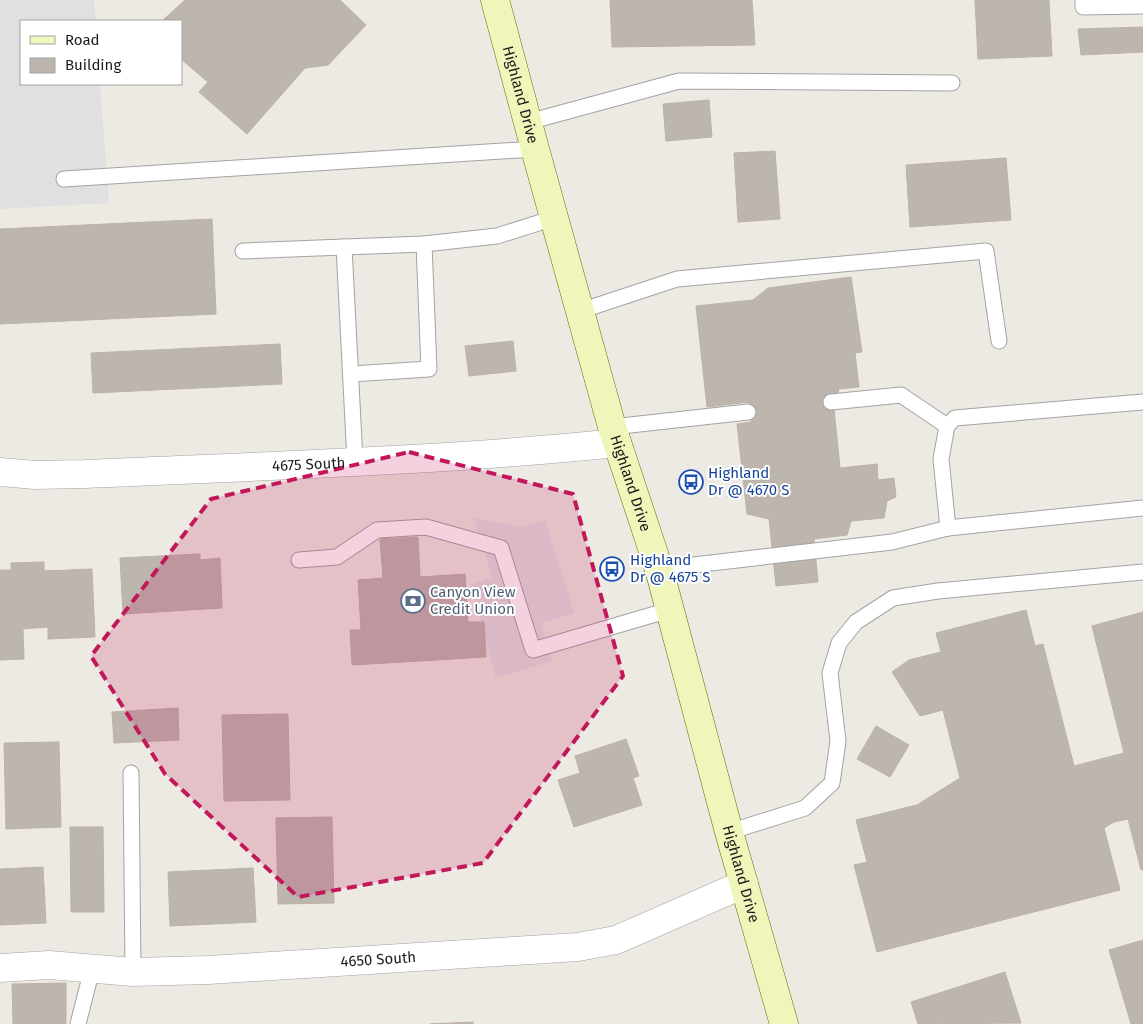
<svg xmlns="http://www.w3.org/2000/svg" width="1143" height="1024" viewBox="0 0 1143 1024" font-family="'Fira Sans',sans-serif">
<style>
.parking{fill:#e0e0e0}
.building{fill:#bdb6af;stroke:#beb1a6}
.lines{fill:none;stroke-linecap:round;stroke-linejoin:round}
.service-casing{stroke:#a3a3a3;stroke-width:17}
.minor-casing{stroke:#a3a3a3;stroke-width:29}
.secondary-casing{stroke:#5e6b0b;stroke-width:29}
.service{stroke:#fff;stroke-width:15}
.minor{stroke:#fff;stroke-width:28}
.secondary{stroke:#f0f5b9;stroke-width:28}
.marked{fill:#c2185b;fill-opacity:0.2;stroke:#c2185b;stroke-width:4;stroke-dasharray:10 6;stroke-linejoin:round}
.labels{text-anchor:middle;stroke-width:4;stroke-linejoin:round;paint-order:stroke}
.street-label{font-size:15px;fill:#1c1c1c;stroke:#fff}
.transit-label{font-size:15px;fill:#164399;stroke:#fff;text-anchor:start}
.service-label{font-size:15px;fill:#4e5e75;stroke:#fff;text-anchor:start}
</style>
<rect width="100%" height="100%" fill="#edeae3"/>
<!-- parking -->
<g class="parking">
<path d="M 0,0 L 94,0 L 96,21 L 21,21 L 21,84 L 100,84 L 109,203 L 0,209 Z"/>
<path d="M 474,518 L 521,527 L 545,520 L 574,613 L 541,623 L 552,661 L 496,678 L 470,585 L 492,577 Z"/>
</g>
<!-- building -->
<g class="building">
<path d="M 185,0 L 340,0 L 366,25 L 328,65 L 305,68 L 247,134 L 199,92 L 208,82 L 181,59 L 181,21 L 162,21 Z"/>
<path d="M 610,0 L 752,0 L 755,45 L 612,47 Z"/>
<path d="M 975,0 L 1049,0 L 1052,56 L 978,59 Z"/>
<path d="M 1143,27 L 1143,52 L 1081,55 L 1078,29 Z"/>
<path d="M 709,100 L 712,137 L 666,141 L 663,104 Z"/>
<path d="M 775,151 L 780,219 L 738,222 L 734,153 Z"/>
<path d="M 1006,158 L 1011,220 L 910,227 L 906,165 Z"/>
<path d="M 212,219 L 216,314 L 0,324 L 0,229 Z"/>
<path d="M 851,277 L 862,352 L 855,353 L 859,387 L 839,389 L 834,409 L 840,468 L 877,464 L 878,480 L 894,478 L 896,497 L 887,501 L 884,518 L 851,521 L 847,535 L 814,539 L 818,582 L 776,586 L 769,519 L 747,514 L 737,424 L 751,422 L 749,402 L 707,407 L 696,306 L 753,300 L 768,288 Z"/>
<path d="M 513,341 L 516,371 L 469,376 L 465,346 Z"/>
<path d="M 280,344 L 282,384 L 93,393 L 91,353 Z"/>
<path d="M 418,537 L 420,577 L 465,574 L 468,622 L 484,622 L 486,657 L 352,665 L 350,630 L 361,630 L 358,580 L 383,578 L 380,539 Z"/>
<path d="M 200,554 L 200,560 L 220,558 L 222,608 L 123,614 L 120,558 Z"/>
<path d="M 44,562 L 44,571 L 92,569 L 95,637 L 48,639 L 48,627 L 23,629 L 24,659 L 0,660 L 0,570 L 11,570 L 11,563 Z"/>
<path d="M 1026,610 L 1035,646 L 1043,644 L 1074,766 L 1124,753 L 1092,626 L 1143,612 L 1143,869 L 1141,870 L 1128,819 L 1114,822 L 1104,828 L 1120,890 L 877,952 L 854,865 L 867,862 L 856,820 L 917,805 L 960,778 L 943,710 L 920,716 L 892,672 L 909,660 L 941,652 L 936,633 Z"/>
<path d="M 178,708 L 179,740 L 114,743 L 112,712 Z"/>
<path d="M 288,714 L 290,800 L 224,801 L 222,715 Z"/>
<path d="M 876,726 L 909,745 L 890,777 L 857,759 Z"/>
<path d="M 626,739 L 639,776 L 633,778 L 642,805 L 574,827 L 558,780 L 580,773 L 575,756 Z"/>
<path d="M 59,742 L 61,827 L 6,829 L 4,743 Z"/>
<path d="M 332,817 L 334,903 L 278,904 L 276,818 Z"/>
<path d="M 70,827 L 103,827 L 104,912 L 71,912 Z"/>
<path d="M 43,867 L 46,923 L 0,925 L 0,869 Z"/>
<path d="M 253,868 L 256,922 L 170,926 L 168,872 Z"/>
<path d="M 1143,940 L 1143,1024 L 1131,1024 L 1109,950 Z"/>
<path d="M 1005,972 L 1021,1023 L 918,1024 L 911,1002 Z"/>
<path d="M 66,983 L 66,1024 L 13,1024 L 12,984 Z"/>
<path d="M 473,1022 L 473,1024 L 430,1024 Z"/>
</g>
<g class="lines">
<!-- service casing -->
<g class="service-casing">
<g id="service">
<path d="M 1083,0 L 1083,7 L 1143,6"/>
<path d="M 528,122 L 679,81 L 952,83"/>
<path d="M 64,179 L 535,149"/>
<path d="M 243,251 L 344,247"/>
<path d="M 580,311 L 677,279 L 986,251 L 999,341"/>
<path d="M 351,374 L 429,369 L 424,244"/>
<path d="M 831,402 L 901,395 L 947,426"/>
<path d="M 612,427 L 748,412"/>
<path d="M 355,461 L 344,247 L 424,244 L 497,236 L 554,218"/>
<path d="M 948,528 L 941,459 L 947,426 L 955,418 L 1143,402"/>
<path d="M 299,560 L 337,557 L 377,530 L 426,527 L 501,548 L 533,650 L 669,610"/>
<path d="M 659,569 L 892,542 L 948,528 L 1143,508"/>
<path d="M 131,773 L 133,972"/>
<path d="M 729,832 L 805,808 L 832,783 L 838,741 L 830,673 L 839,643 L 856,622 L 893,598 L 938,591 L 1143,572"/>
<path d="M 78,1024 L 92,969"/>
</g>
</g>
<!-- minor casing -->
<g class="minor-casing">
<g id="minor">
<path id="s1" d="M 0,472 L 35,475 L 85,474 C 263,466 441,461 617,443"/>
<path id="s2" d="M 0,968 L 49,965 L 133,972 L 208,970 L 578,947 L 616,940 L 744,884"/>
</g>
</g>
<!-- secondary casing -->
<g class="secondary-casing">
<g id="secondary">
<path id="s3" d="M 495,0 L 535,149 L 612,427 L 659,569 L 729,832 L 784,1024"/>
</g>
</g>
<!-- service -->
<use href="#service" class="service"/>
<!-- minor -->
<use href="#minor" class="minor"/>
<!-- secondary -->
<use href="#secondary" class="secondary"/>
</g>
<!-- marked area -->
<path class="marked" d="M 409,452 L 573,494 L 623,676 L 483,863 L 298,897 L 165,774 L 91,656 L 211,499 Z"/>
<!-- icons -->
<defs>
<g id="bus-ring" transform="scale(1.25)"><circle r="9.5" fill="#fff" stroke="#1a4fb4" stroke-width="1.5"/><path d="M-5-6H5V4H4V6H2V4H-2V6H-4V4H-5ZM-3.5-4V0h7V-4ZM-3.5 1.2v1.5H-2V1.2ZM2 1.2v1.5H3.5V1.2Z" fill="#1a4fb4"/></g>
<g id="bank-ring" transform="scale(1.25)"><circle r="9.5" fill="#fff" stroke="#5c6f8a" stroke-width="1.5"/><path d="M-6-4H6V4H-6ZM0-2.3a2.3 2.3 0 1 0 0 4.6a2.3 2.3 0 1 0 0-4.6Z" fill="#5c6f8a"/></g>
</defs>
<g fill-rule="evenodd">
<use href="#bus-ring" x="691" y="482"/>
<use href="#bus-ring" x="612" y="569"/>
<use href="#bank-ring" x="413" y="601"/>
</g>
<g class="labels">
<!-- street labels -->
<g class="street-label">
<text dy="5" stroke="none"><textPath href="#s3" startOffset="98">Highland Drive</textPath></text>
<text dy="5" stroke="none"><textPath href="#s1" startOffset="309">4675 South</textPath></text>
<text dy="5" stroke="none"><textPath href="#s3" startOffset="502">Highland Drive</textPath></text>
<text dy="5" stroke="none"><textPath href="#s3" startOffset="908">Highland Drive</textPath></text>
<text dy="5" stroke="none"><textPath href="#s2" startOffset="379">4650 South</textPath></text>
</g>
<!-- transit labels -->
<g class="transit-label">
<text x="708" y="478">Highland<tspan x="708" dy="17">Dr @ 4670 S</tspan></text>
<text x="630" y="565">Highland<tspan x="630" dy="17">Dr @ 4675 S</tspan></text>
</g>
<!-- service labels -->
<g class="service-label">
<text x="430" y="597">Canyon View<tspan x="430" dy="17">Credit Union</tspan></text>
</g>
</g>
<!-- legend -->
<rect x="20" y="20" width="162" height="65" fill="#ffffff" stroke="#a4a4a4"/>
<rect x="30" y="36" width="25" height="8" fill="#f0f5b9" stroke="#a4a4a4"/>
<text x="65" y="45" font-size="15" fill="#1c1c1c">Road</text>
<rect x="30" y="58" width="25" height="15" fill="#bdb6af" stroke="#a4a4a4"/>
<text x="65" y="70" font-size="15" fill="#1c1c1c">Building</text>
</svg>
